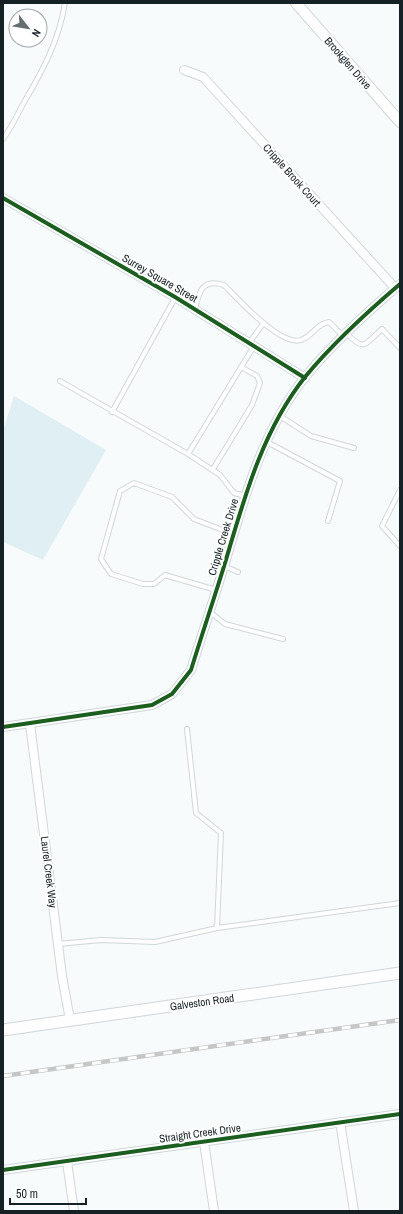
<svg xmlns="http://www.w3.org/2000/svg" width="403" height="1214" viewBox="0 0 403 1214" font-family="'Archivo Narrow',sans-serif">
<style>
.green{fill:#e0eff4}
.lines{fill:none;stroke-linecap:round;stroke-linejoin:round}
.service-casing{stroke:#d0d7d9;stroke-width:6}
.minor-casing{stroke:#d0d7d9;stroke-width:10}
.tertiary-casing{stroke:#d0d7d9;stroke-width:12}
.secondary-casing{stroke:#d0d7d9;stroke-width:13}
.service{stroke:#fefeff;stroke-width:4}
.minor{stroke:#fefeff;stroke-width:8}
.tertiary{stroke:#fefeff;stroke-width:10}
.secondary{stroke:#fefeff;stroke-width:11}
.rail-casing{stroke:#c5c6c6;stroke-width:4.5}
.rail{stroke:#fff;stroke-width:3;stroke-dasharray:9;stroke-linecap:butt}
.cycleway-casing{stroke:#fff;stroke-width:6}
.cycleway{stroke:#1b5e20;stroke-width:4}
.labels{text-anchor:middle;stroke-width:4;stroke-linejoin:round;paint-order:stroke}
.street-label{font-size:11px;fill:#152124;stroke:#fff}
</style>
<rect width="100%" height="100%" fill="#f8fbfc"/>
<!-- green -->
<path class="green" d="M 14,396 L 106,450 L 43,560 L 3,542 L 3,431 Z"/>
<g class="lines">
<!-- service casing -->
<g class="service-casing">
<g id="service">
<path d="M 3,139 C 11,128 17,116 23,104 C 42,72 59,41 65,3"/>
<path d="M 195,309 C 199,292 202,278 224,285 C 237,298 281,347 301,340 C 312,337 317,323 329,322 L 343,336"/>
<path d="M 346,333 C 365,352 364,345 382,329 L 400,348"/>
<path d="M 249,343 L 263,324"/>
<path d="M 60,381 L 188,454 L 254,346"/>
<path d="M 112,412 L 175,298"/>
<path d="M 280,416 L 311,436 L 354,448"/>
<path d="M 267,442 L 340,481 L 328,521"/>
<path d="M 188,454 L 220,475 L 234,493 L 245,496"/>
<path d="M 213,469 L 252,405 L 260,383 L 257,376 L 241,367"/>
<path d="M 400,490 L 382,526 L 400,546"/>
<path d="M 224,566 L 238,572"/>
<path d="M 216,590 L 165,575 L 154,584 L 143,584 L 111,574 L 101,559 L 120,491 L 134,483 L 172,497 L 194,519 L 233,534"/>
<path d="M 210,612 L 225,624 L 283,639"/>
<path d="M 187,729 L 196,813 L 221,833 L 217,928"/>
<path d="M 58,944 L 101,940 L 155,942 L 217,928 L 400,903"/>
</g>
</g>
<!-- minor casing -->
<g class="minor-casing">
<g id="minor">
<path d="M 184,70 L 203,77 L 395,288"/>
<path d="M 3,198 L 175,297 L 305,378"/>
<path d="M 30,724 L 62,976 L 70,1020"/>
<path d="M 3,727 L 152,705 L 172,694 L 191,670 C 202,634 214,599 225,563 C 244,499 262,431 305,377 C 333,343 366,313 400,284"/>
<path d="M 340,1122 L 354,1211"/>
<path d="M 204,1142 L 214,1211"/>
<path d="M 67,1162 L 74,1211"/>
<path d="M 3,1170 L 400,1114"/>
</g>
</g>
<!-- tertiary casing -->
<g class="tertiary-casing">
<path id="tertiary" d="M 296,3 L 400,122"/>
</g>
<!-- secondary casing -->
<g class="secondary-casing">
<path id="secondary" d="M 3,1030 L 400,973"/>
</g>
<!-- service -->
<use href="#service" class="service"/>
<!-- minor -->
<use href="#minor" class="minor"/>
<!-- tertiary -->
<use href="#tertiary" class="tertiary"/>
<!-- secondary -->
<use href="#secondary" class="secondary"/>
<!-- rail casing -->
<g class="rail-casing">
<path id="rail" d="M 3,1076 L 400,1020"/>
</g>
<!-- rail -->
<use href="#rail" class="rail"/>
<!-- cycleway casing -->
<g class="cycleway-casing">
<g id="cycleway">
<path d="M 3,198 L 175,297 L 305,378"/>
<path d="M 3,727 L 152,705 L 172,694 L 191,670 C 202,634 214,599 225,563 C 244,499 262,431 305,377 C 333,343 366,313 400,284"/>
<path d="M 3,1170 L 400,1114"/>
</g>
</g>
<!-- cycleway -->
<use href="#cycleway" class="cycleway"/>
</g>
<g class="labels">
<!-- street labels -->
<g class="street-label">
<text transform="translate(348 63) rotate(49)" y="4">Brookglen Drive</text>
<text transform="translate(292 175) rotate(48)" y="4">Cripple Brook Court</text>
<text transform="translate(160 278) rotate(30)" y="4">Surrey Square Street</text>
<text transform="translate(223 537) rotate(-73)" y="4">Cripple Creek Drive</text>
<text transform="translate(49 872) rotate(83)" y="4">Laurel Creek Way</text>
<text transform="translate(202 1002) rotate(-8)" y="4">Galveston Road</text>
<text transform="translate(200 1133) rotate(-8)" y="4">Straight Creek Drive</text>
</g>
</g>
<!-- border -->
<rect width="403" height="1214" fill="none" stroke="#152124" stroke-width="8"/>
<!-- north arrow -->
<g transform="translate(28 28) rotate(121)"><circle r="19" fill="#ffffff" stroke="#a1a6a7"/>
<path d="M0-3L7 15L0 10L-7 15Z" fill="#646d70"/>
<text y="-6" font-size="11" font-weight="bold" text-anchor="middle" fill="#152124">N</text>
</g>
<!-- scale -->
<path d="M10 1198v6h76v-6" fill="none" stroke="#152124" stroke-width="2"/>
<text x="16" y="1198" font-size="12" fill="#152124" stroke="#ffffff" stroke-width="3" paint-order="stroke">50 m</text>
</svg>
